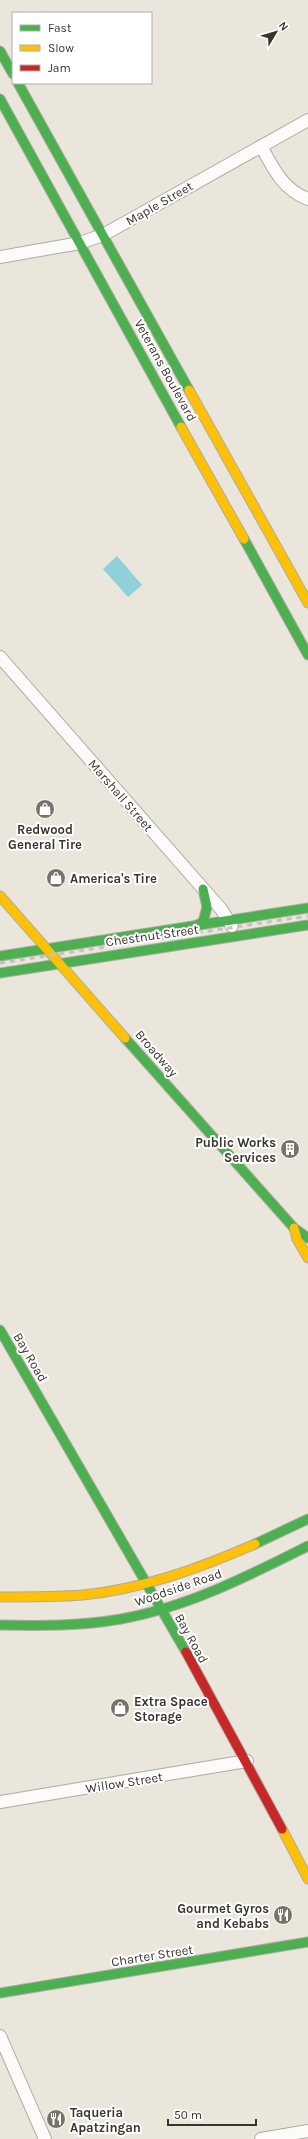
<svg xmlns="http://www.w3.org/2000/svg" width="308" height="2139" viewBox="0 0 308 2139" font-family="Karla,sans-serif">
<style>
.water{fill:#8fd0da}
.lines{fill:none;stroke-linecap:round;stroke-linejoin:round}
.street-casing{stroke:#aeaba2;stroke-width:14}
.fast-casing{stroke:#aeaba2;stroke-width:11}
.slow-casing{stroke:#aeaba2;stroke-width:11}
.jam-casing{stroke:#aeaba2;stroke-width:11}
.street{stroke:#fcfbfa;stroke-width:12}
.fast{stroke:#4caf50;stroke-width:9}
.slow{stroke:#ffc107;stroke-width:9}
.jam{stroke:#c62828;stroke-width:9}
.rail{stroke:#c4c2c0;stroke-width:3;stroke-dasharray:5 5;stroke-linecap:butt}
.labels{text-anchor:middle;stroke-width:4;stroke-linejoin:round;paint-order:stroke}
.street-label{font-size:13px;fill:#38352d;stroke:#fff}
.poi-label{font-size:13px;font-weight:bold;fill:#38352d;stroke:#fff;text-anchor:start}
</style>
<rect width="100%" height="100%" fill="#ebe6db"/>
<!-- water -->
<path class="water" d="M 117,556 L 142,585 L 128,597 L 103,569 Z"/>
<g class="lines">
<!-- street casing -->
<g class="street-casing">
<g id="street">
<path d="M 261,146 C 273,168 283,190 308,199"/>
<path d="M 0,257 L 80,243 L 103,235 L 308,120"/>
<path d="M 0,657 L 221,909 L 232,926"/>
<path d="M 0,1802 L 247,1761"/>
<path d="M 0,2036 L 45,2139"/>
<path d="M 261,2139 L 308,2131"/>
</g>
</g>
<!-- fast casing -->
<g class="fast-casing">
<g id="fast">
<path d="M 0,51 L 13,74"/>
<path d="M 18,83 L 189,390"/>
<path d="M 0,99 L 181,427"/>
<path d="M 244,539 L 308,655"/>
<path d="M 197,925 L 203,922 L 207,907 L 203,889"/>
<path d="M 0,956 L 308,908"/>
<path d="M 0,973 L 308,925"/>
<path d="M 125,1038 L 294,1228 L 308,1238"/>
<path d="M 0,1330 L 186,1652"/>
<path d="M 255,1544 L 308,1519"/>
<path d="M 0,1625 C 41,1626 81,1626 121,1619 C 188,1607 248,1576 308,1546"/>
<path d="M 0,1993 L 308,1942"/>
</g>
</g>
<!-- slow casing -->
<g class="slow-casing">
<g id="slow">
<path d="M 189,390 L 308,603"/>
<path d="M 181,427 L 244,539"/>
<path d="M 0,896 L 125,1038"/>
<path d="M 294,1228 L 297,1239 L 308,1258"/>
<path d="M 0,1597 C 28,1597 55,1597 83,1595 C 143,1589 200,1568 255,1544"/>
<path d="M 282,1829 L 308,1879"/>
</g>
</g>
<!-- jam casing -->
<g class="jam-casing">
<path id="jam" d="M 186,1652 L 282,1829"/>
</g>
<!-- street -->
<use href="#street" class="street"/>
<!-- fast -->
<use href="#fast" class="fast"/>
<!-- slow -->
<use href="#slow" class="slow"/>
<!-- jam -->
<use href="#jam" class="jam"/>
<!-- rail -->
<path class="rail" d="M 0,963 L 308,916"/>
</g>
<!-- icons -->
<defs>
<g id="shop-disc" transform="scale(1)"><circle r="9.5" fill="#77736a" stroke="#fff"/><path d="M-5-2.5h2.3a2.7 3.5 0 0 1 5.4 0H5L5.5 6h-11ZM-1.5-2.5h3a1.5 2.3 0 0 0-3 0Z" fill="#fff"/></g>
<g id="building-disc" transform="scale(1)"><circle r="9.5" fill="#77736a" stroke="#fff"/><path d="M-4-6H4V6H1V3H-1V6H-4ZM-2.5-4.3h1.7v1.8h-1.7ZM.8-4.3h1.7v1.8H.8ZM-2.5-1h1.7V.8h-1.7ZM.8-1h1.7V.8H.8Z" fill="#fff"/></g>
<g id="restaurant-disc" transform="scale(1)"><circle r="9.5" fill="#77736a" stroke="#fff"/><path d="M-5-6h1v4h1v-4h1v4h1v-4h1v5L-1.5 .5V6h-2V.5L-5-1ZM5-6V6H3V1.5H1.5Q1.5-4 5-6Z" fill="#fff"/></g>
</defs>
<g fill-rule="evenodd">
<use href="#shop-disc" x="45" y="809"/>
<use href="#shop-disc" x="56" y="878"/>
<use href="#building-disc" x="290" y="1149"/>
<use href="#shop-disc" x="120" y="1708"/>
<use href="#restaurant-disc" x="283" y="1915"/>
<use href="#restaurant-disc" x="56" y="2119"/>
</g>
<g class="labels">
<!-- street labels -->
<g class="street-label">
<text transform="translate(159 203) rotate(-30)" y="5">Maple Street</text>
<text transform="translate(166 370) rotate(61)" y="5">Veterans Boulevard</text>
<text transform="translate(121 795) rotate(49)" y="5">Marshall Street</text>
<text transform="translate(152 935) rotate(-8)" y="5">Chestnut Street</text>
<text transform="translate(157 1053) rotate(49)" y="5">Broadway</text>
<text transform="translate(31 1357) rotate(60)" y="5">Bay Road</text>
<text transform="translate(178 1587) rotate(-19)" y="5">Woodside Road</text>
<text transform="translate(192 1638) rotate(61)" y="5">Bay Road</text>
<text transform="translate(124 1782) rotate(-9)" y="5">Willow Street</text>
<text transform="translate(152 1955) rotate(-9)" y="5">Charter Street</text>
</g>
<!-- poi labels -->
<g class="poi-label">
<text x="45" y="834" text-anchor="middle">Redwood<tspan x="45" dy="15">General Tire</tspan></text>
<text x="70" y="883">America's Tire</text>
<text x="276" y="1147" text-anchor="end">Public Works<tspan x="276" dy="15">Services</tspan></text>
<text x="134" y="1706">Extra Space<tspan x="134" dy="15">Storage</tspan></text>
<text x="269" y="1913" text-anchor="end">Gourmet Gyros<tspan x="269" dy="15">and Kebabs</tspan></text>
<text x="70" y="2117">Taqueria<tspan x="70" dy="15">Apatzingan</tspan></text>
</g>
</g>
<!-- legend -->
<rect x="12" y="12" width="140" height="72" fill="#ffffff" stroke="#afaeab"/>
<rect x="20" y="25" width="20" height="6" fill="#4caf50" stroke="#afaeab"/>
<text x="48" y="32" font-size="12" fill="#38352d">Fast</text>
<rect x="20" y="45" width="20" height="6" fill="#ffc107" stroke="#afaeab"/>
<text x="48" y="52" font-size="12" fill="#38352d">Slow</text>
<rect x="20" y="65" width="20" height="6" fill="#c62828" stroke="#afaeab"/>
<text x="48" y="72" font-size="12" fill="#38352d">Jam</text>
<!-- north arrow -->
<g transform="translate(276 32) rotate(52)" stroke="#ffffff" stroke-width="3" paint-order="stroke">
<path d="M0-3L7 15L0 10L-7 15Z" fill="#38352d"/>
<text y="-6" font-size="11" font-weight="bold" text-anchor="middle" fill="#38352d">N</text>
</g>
<!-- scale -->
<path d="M168 2119v6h88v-6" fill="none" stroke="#38352d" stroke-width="2"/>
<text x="174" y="2119" font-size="12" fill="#38352d" stroke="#ffffff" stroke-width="3" paint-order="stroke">50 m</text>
</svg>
